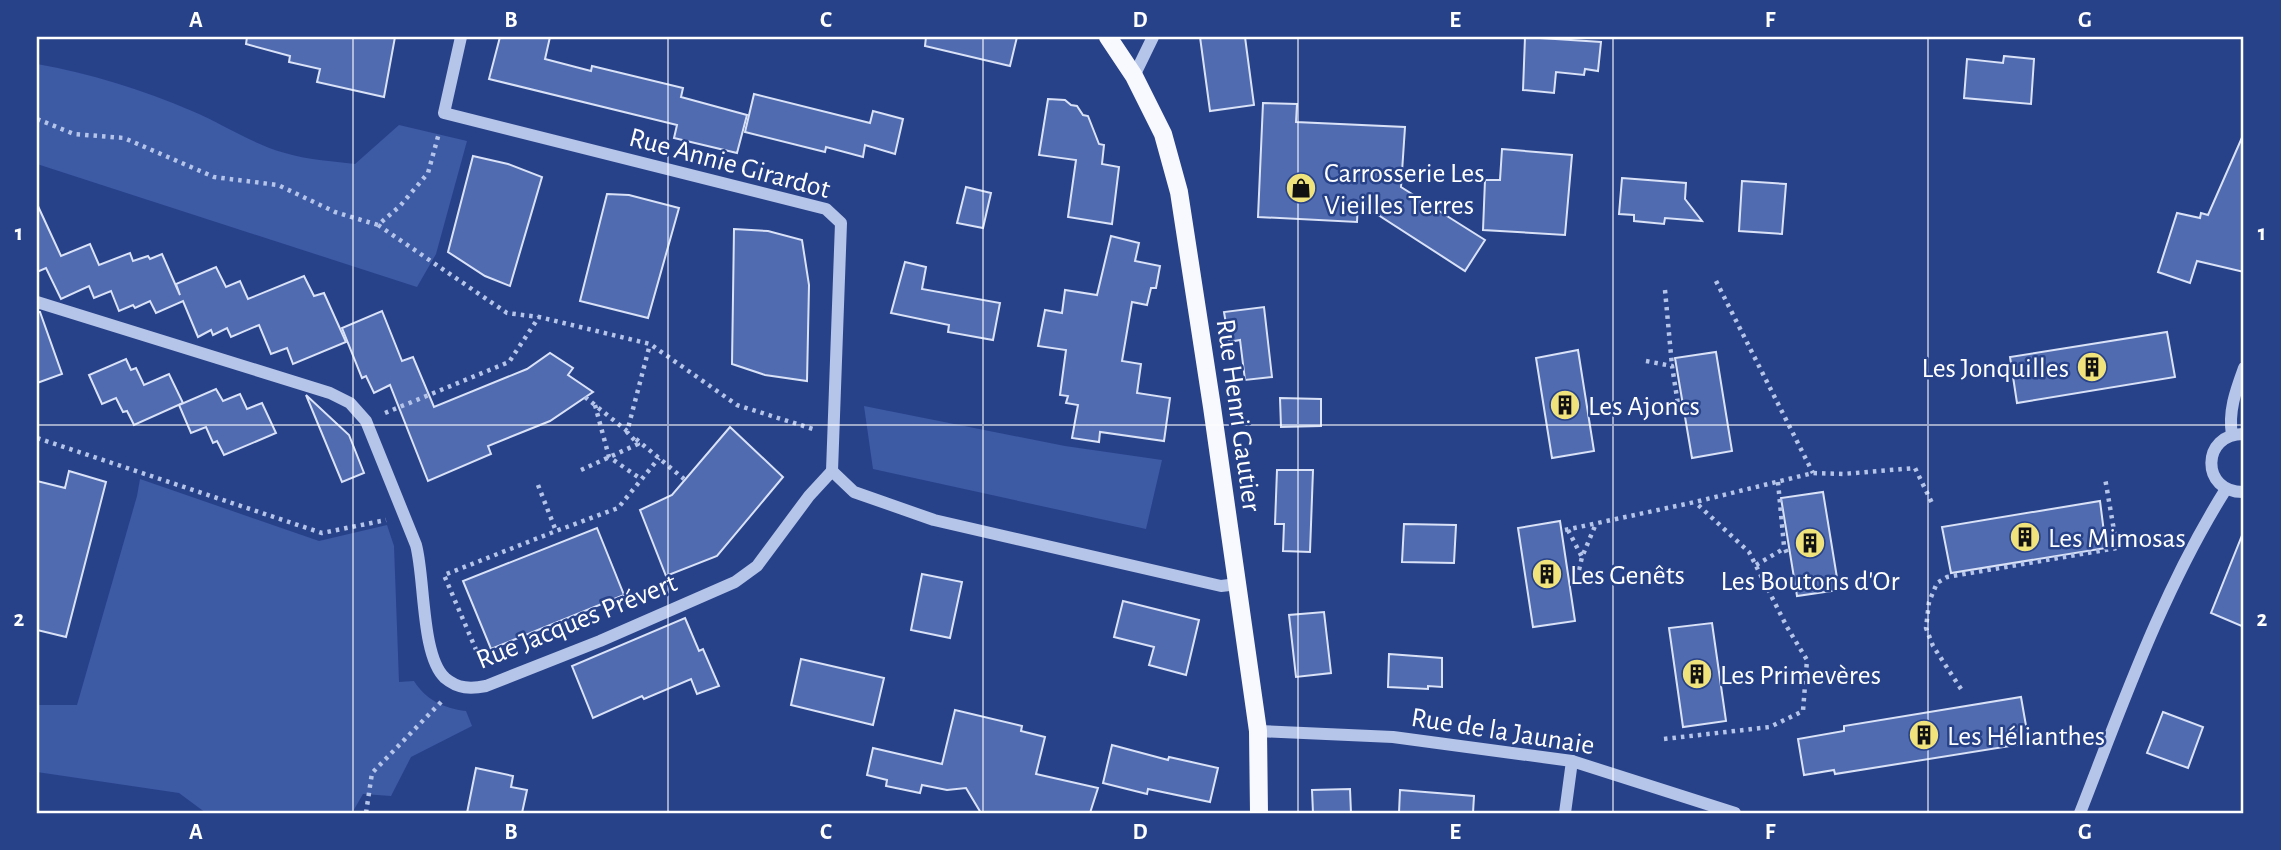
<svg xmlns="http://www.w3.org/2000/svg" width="2281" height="850" viewBox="0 0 2281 850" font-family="'Alegreya Sans',sans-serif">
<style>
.green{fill:#3d5aa5}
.building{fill:#516bb0;stroke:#d9e2f7;stroke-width:2}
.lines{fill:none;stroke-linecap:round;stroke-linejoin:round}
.path{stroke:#b5c4e9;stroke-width:4.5;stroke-dasharray:3.5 5;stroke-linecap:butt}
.minor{stroke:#b5c4e9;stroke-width:12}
.major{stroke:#f8f9fe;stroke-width:18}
.grid{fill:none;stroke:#fff;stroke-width:2;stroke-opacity:0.55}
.labels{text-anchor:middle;stroke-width:5;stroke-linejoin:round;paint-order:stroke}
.street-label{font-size:28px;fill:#fff;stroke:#284289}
.poi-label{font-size:28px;fill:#fff;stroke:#284289;text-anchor:start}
.neatline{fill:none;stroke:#fff;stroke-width:2.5}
.grid-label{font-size:23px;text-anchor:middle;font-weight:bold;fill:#fff}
</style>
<rect width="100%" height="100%" fill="#284289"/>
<!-- green -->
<g class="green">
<path d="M 37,64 C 89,73 143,90 192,111 C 223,124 252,144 285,153 C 307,160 332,161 355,164 L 399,125 L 467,141 L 436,254 L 417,287 L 37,164 Z"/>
<path d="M 864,406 L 1065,446 L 1162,460 L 1146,529 L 873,469 Z"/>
<path d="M 140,479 L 319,541 L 387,525 L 394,546 L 399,682 L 414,681 C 426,700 443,708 466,711 L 472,726 L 411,757 L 391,796 L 363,794 L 352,813 L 206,813 L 179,793 L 37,772 L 37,705 L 77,705 L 137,496 Z"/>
</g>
<!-- building -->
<g class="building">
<path d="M 247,37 L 395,37 L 384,97 L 317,82 L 320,69 L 289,62 L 290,56 L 246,44 Z"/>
<path d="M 500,37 L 550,37 L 545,59 L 591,71 L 592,66 L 683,88 L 681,97 L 747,115 L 737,153 L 674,138 L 677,125 L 489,79 Z"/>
<path d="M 926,37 L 1017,37 L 1010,66 L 925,46 Z"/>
<path d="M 1200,37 L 1245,37 L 1254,105 L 1210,111 Z"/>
<path d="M 1525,37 L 1601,42 L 1598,71 L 1585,69 L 1584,75 L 1556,72 L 1554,93 L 1523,90 Z"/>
<path d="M 2004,56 L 2034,59 L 2031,104 L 1964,98 L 1967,59 L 2003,63 Z"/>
<path d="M 754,94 L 870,123 L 873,111 L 903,119 L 895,154 L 865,145 L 863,157 L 826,147 L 825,152 L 745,132 Z"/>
<path d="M 1048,99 L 1065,100 L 1071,105 L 1077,106 L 1083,115 L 1088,116 L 1099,144 L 1104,145 L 1102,164 L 1119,167 L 1112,224 L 1068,217 L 1076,160 L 1039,155 Z"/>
<path d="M 1263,103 L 1297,104 L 1296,122 L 1405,127 L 1401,187 L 1485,240 L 1465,271 L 1358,202 L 1357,222 L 1258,217 Z"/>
<path d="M 2244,133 L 2244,272 L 2197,261 L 2190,283 L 2158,272 L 2177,213 L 2200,218 L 2201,213 L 2208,215 Z"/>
<path d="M 1502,149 L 1572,155 L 1565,235 L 1483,230 L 1485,180 L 1500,180 Z"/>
<path d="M 473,156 L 508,164 L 542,177 L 510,286 L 485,276 L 448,252 Z"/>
<path d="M 1622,178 L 1686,183 L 1685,199 L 1702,221 L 1665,218 L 1664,224 L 1634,221 L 1634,215 L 1619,214 Z"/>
<path d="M 1742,181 L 1786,184 L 1782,234 L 1739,231 Z"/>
<path d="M 966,187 L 991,193 L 983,228 L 957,223 Z"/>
<path d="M 607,194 L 629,195 L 679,208 L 648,318 L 580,301 Z"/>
<path d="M 37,204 L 61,256 L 90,244 L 99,265 L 130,253 L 133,261 L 148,256 L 150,259 L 162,254 L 180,295 L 176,284 L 216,267 L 226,287 L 240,281 L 248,299 L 304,276 L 314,296 L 324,293 L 346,342 L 293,364 L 287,348 L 271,354 L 259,325 L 231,337 L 227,328 L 213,335 L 211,330 L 198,337 L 183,301 L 156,313 L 150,301 L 135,308 L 133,305 L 119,311 L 111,291 L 94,298 L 89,286 L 61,299 L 46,268 L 37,272 Z"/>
<path d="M 734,229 L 768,231 L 802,240 L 809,285 L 807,381 L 765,375 L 732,364 Z"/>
<path d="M 1111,236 L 1139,243 L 1135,261 L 1160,266 L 1156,288 L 1151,288 L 1147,305 L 1132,302 L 1122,361 L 1141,364 L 1137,393 L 1170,398 L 1164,441 L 1100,432 L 1099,442 L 1072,438 L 1078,405 L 1066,403 L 1068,396 L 1060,395 L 1066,350 L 1038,346 L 1045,310 L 1062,313 L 1065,290 L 1097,295 Z"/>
<path d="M 905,262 L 926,267 L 922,289 L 1000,303 L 993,340 L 948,332 L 949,325 L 891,313 Z"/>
<path d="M 1264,307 L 1272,377 L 1245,380 L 1240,340 L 1229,342 L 1224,312 Z"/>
<path d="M 382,311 L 402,361 L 413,357 L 434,407 L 527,369 L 550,353 L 573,368 L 568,375 L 593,392 L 550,421 L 488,446 L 491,454 L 428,481 L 390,385 L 374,393 L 366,376 L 362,378 L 342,328 Z"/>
<path d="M 37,312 L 40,312 L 62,374 L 37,383 Z"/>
<path d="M 2167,332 L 2175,377 L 2017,403 L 2010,357 Z"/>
<path d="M 1578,350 L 1594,451 L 1552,458 L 1536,358 Z"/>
<path d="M 1716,352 L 1732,451 L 1692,458 L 1675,358 Z"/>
<path d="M 126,359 L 131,370 L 136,368 L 144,385 L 169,374 L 183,403 L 134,425 L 127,411 L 123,412 L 116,398 L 102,404 L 89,375 Z"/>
<path d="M 216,389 L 223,401 L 240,394 L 247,409 L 262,403 L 276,433 L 224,455 L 217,441 L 213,443 L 206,427 L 191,433 L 179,405 Z"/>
<path d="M 306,395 L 349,435 L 364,473 L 342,482 Z"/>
<path d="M 1280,398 L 1321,399 L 1321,426 L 1281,427 Z"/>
<path d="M 730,427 L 783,477 L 717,556 L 666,576 L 640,510 L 672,495 Z"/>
<path d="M 1277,470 L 1313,470 L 1310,552 L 1283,551 L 1284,524 L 1275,524 Z"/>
<path d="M 69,471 L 106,482 L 66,637 L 37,630 L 37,481 L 65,488 Z"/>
<path d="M 1823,492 L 1839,590 L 1797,596 L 1781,498 Z"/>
<path d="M 2100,501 L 2106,548 L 1951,573 L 1942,527 Z"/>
<path d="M 1560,521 L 1575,621 L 1533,627 L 1518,528 Z"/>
<path d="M 1404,524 L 1456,525 L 1454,563 L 1402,562 Z"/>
<path d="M 597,528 L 624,595 L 491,649 L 463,581 Z"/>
<path d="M 2243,533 L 2244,533 L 2244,627 L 2211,613 Z"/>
<path d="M 922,574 L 962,582 L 950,638 L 911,630 Z"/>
<path d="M 1123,601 L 1199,620 L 1186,675 L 1149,665 L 1154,647 L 1114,637 Z"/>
<path d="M 1324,612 L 1331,673 L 1296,677 L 1289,615 Z"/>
<path d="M 685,618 L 699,651 L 703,649 L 719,686 L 697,694 L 691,679 L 644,699 L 642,696 L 593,718 L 572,666 Z"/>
<path d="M 1712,623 L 1726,721 L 1683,727 L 1669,628 Z"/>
<path d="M 1389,654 L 1442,658 L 1442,687 L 1428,686 L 1428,689 L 1388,687 Z"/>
<path d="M 801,659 L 884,678 L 873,725 L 791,705 Z"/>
<path d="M 2021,697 L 2029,743 L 1835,774 L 1834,770 L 1804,775 L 1798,739 L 1844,731 L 1844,726 Z"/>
<path d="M 955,710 L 1022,726 L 1021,731 L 1045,737 L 1036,774 L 1098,788 L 1090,813 L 981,813 L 966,788 L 947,790 L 922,785 L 920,793 L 886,786 L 887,780 L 867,775 L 873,748 L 942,764 Z"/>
<path d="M 2163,712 L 2203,727 L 2188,768 L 2147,753 Z"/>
<path d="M 1112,745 L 1168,760 L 1169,757 L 1218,768 L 1210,802 L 1148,789 L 1147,794 L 1103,783 Z"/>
<path d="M 476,768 L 513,776 L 511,787 L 527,790 L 522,813 L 467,813 Z"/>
<path d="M 1350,789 L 1351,813 L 1313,813 L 1312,790 Z"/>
<path d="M 1400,790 L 1474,796 L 1473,813 L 1399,813 Z"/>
</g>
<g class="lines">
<!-- path -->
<g class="path">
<path d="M 37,119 L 74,134 L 124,138 L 214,177 L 278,185 L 335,212 L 378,225 L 400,206 L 428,173 L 439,133"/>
<path d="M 378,225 L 507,313 L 539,317 L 650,344 L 737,405 L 813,429"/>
<path d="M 1716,281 L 1813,473"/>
<path d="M 1665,290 L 1672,366"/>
<path d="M 1646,361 L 1672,366 L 1678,404"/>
<path d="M 585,397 L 627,431"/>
<path d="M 595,405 L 609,457 L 641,479"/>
<path d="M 385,413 L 509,362 L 539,317"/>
<path d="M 37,438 L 322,533 L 386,520"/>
<path d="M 636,439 L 684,479"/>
<path d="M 581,470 L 638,444 L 627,432 L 650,344"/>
<path d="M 1778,482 L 1784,546 L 1788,556"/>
<path d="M 538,485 L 556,531 L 618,508 L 659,458"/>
<path d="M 1565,530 L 1695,502 L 1813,473 L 1843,474 L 1915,468 L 1932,503"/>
<path d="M 1568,530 L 1582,557"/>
<path d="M 1756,565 L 1785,548"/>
<path d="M 1579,570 L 1582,557 L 1595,526"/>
<path d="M 483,666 L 444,575 L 556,531"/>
<path d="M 1961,689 L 1933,646 L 1926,628 L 1929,602 L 1937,583 L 1947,577 L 2117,548 L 2105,478"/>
<path d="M 1664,739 L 1770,727 L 1803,711 L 1807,660 L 1787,627 L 1749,552 L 1696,503"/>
<path d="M 366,813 L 372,773 L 443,700"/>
</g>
<!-- minor -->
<g class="minor">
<path d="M 461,37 L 444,113 L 826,209 L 841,223 L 832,471"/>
<path d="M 1134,76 L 1153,37"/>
<path d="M 37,302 L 330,393 L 350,403 L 366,421 L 416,545 C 425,578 421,656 445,678 C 458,689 471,689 486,686 L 600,641 L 735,582 L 757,566 L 809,496 L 832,471 L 854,492 L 934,520 L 1221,586 L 1238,584"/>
<path d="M 2244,434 C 2201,433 2200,493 2244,492"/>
<path d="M 2232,435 C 2228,411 2236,390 2244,368"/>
<path d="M 1258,731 L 1393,737 L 1572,761 L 1735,813"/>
<path d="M 1565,813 L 1572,761"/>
<path d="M 2080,813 C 2123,703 2163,589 2226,489"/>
</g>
<!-- major -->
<path class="major" d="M 1108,37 L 1134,76 L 1163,134 L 1179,192 L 1212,407 L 1258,731 L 1259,813"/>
</g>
<!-- grid -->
<path class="grid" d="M 353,37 L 353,813M 668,37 L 668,813M 983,37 L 983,813M 1298,37 L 1298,813M 1613,37 L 1613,813M 1928,37 L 1928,813M 37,425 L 2244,425"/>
<!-- icons -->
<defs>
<g id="shop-disc" transform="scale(1.575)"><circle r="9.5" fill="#f1e37c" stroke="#284289"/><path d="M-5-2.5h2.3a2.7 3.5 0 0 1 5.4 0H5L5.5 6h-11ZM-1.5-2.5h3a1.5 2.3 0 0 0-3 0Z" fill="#111"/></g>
<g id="building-disc" transform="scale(1.575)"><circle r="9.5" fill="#f1e37c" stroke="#284289"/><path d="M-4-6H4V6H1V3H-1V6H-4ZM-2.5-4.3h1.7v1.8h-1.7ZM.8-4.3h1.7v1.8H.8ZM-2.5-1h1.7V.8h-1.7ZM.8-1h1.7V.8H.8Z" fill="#111"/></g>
</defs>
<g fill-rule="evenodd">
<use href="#shop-disc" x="1301" y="188"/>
<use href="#building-disc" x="2092" y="367"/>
<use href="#building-disc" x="1565" y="405"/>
<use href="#building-disc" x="2025" y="537"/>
<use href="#building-disc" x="1810" y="543"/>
<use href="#building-disc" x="1547" y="574"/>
<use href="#building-disc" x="1697" y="674"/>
<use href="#building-disc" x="1924" y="735"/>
</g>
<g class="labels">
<!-- street labels -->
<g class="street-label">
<text transform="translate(730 162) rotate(15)" y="10">Rue Annie Girardot</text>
<text transform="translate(1240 415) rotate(82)" y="10">Rue Henri Gautier</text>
<text transform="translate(576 620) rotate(-22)" y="10">Rue Jacques Prévert</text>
<text transform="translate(1503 730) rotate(9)" y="10">Rue de la Jaunaie</text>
</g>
<!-- poi labels -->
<g class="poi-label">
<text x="1324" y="182">Carrosserie Les<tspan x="1324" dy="32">Vieilles Terres</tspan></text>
<text x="2069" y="377" text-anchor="end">Les Jonquilles</text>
<text x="1588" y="415">Les Ajoncs</text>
<text x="2048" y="547">Les Mimosas</text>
<text x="1570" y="584">Les Genêts</text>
<text x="1810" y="590" text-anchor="middle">Les Boutons d'Or</text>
<text x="1720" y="684">Les Primevères</text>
<text x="1947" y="745">Les Hélianthes</text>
</g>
</g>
<!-- border -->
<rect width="2281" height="850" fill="none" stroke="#284289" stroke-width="77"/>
<rect x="38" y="38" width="2204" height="774" class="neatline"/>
<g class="grid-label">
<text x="196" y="27">A</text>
<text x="511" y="27">B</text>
<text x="826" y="27">C</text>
<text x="1140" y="27">D</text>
<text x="1455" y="27">E</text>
<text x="1770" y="27">F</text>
<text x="2085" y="27">G</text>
<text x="19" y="240">1</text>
<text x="2262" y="240">1</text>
<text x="19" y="626">2</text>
<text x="2262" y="626">2</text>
<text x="196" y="839">A</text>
<text x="511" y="839">B</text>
<text x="826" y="839">C</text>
<text x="1140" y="839">D</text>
<text x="1455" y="839">E</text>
<text x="1770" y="839">F</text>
<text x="2085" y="839">G</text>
</g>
</svg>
